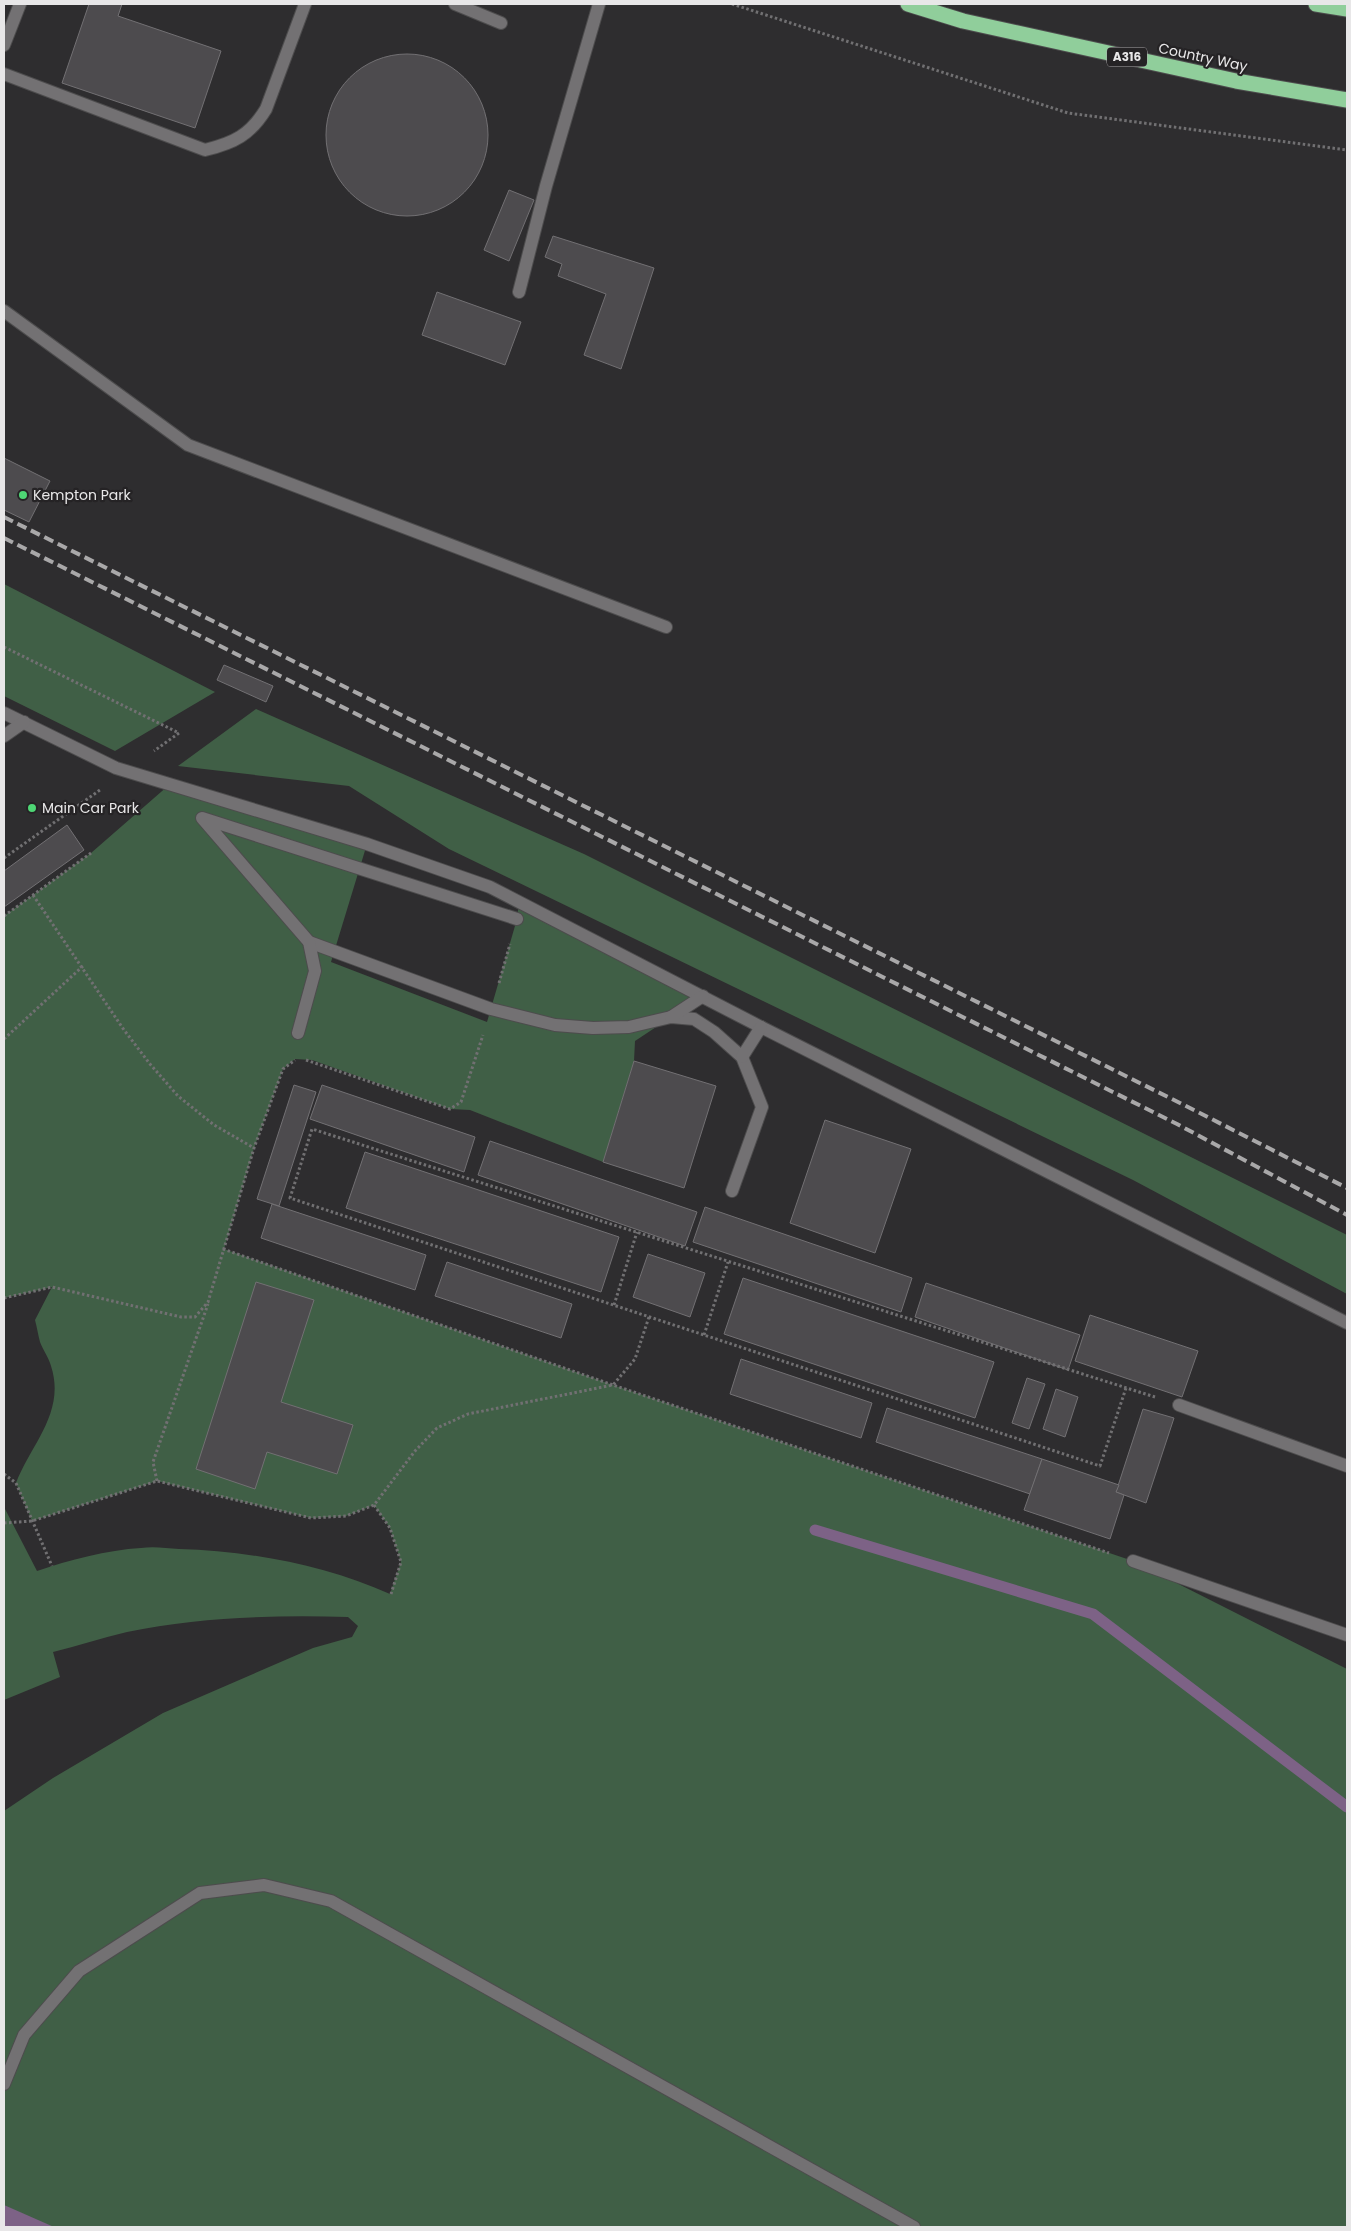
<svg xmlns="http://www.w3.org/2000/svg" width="1351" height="2231" viewBox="0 0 1351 2231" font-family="Poppins,sans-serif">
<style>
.green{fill:#405f46}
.water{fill:#7d6286}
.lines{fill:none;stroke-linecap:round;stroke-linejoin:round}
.stream{stroke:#7d6286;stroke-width:11}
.building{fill:#4d4b4e;stroke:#727073}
.minor-casing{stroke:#4d4c4d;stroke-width:14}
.highway-casing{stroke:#4d4c4d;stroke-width:17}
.path{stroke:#717072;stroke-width:3;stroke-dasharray:2.5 2.5;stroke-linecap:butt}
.minor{stroke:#737173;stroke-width:12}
.highway{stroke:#90ce9b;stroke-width:15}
.rail{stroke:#a9a8a9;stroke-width:4;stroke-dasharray:10 5;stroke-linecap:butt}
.poi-dot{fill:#4ed675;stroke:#252325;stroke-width:2}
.labels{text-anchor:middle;stroke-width:4.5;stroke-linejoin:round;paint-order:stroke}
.shield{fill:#252325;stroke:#aeacae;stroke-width:1}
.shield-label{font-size:12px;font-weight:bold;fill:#e8e7e8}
.street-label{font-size:14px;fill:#e8e7e8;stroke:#252325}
.poi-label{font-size:14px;fill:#e8e7e8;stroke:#252325;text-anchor:start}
</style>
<rect width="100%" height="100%" fill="#2e2d2f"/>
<!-- green -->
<g class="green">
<path d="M 4,584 L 215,692 L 115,751 L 4,696 Z"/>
<path d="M 256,709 L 584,854 L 1347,1235 L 1347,1294 L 1133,1180 L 449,849 L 349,786 L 178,766 Z"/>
<path d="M 169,785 L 367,844 L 331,962 L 487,1022 L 517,919 L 519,902 L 703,996 L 635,1041 L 634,1061 L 603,1162 L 470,1110 L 450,1109 L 312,1060 L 295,1059 L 283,1069 L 254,1148 L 224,1249 L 613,1385 L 1133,1561 L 1347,1669 L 1347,2227 L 4,2227 L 4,1811 L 53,1778 L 163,1713 L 313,1648 L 352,1637 L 358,1626 L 348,1617 C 274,1615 199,1617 127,1632 C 102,1638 77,1646 53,1652 L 60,1677 L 4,1700 L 4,1507 L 37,1571 C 69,1560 107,1550 141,1548 C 153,1546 166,1548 179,1549 C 250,1551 325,1565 390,1594 L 401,1562 L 390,1528 L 374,1505 L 346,1516 L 311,1518 L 157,1481 L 32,1521 L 16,1483 C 31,1444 66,1412 51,1366 C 49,1358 43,1350 40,1342 C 38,1335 37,1327 35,1320 L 52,1287 L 4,1298 L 4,916 L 91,853 Z"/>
</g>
<!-- water -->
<path class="water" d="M 4,2205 L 54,2227 L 4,2227 Z"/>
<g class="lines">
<!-- stream -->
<path class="stream" d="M 815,1530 L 1093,1614 L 1347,1807"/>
</g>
<!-- building -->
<g class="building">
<path d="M 89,4 L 122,4 L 118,16 L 221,51 L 195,128 L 62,83 Z"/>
<circle cx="407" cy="135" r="81"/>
<path d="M 509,190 L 534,200 L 509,261 L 484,250 Z"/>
<path d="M 553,236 L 654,268 L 621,369 L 584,355 L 606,294 L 558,276 L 562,264 L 545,257 Z"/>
<path d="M 437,292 L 521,322 L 505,365 L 422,335 Z"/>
<path d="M 4,458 L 50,481 L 29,522 L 4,510 Z"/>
<path d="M 224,665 L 273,686 L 266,702 L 217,680 Z"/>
<path d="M 67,825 L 84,850 L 4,907 L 4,871 Z"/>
<path d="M 634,1061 L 716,1086 L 684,1188 L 603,1162 Z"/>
<path d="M 294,1085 L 316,1092 L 279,1206 L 257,1199 Z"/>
<path d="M 322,1085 L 475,1137 L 464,1172 L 310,1119 Z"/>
<path d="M 825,1120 L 911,1149 L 875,1253 L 790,1223 Z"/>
<path d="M 490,1141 L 697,1212 L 685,1246 L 478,1175 Z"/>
<path d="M 365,1152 L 619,1237 L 601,1292 L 346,1208 Z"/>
<path d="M 272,1204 L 426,1255 L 415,1290 L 261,1238 Z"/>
<path d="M 705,1207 L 912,1278 L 901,1312 L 693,1242 Z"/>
<path d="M 648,1254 L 705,1273 L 690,1317 L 633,1297 Z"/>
<path d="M 447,1262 L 572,1304 L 561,1338 L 435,1296 Z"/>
<path d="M 743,1278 L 994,1362 L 975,1418 L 724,1334 Z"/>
<path d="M 256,1282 L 314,1300 L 281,1402 L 353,1425 L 337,1474 L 267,1452 L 255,1489 L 196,1469 Z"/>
<path d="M 926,1283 L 1080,1335 L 1068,1370 L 915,1317 Z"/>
<path d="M 1090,1315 L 1198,1351 L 1182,1397 L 1075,1361 Z"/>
<path d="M 741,1359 L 872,1403 L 861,1438 L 730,1394 Z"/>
<path d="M 1027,1378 L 1045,1384 L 1029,1429 L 1012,1423 Z"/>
<path d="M 1056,1389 L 1078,1397 L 1065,1437 L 1043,1429 Z"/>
<path d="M 887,1408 L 1042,1459 L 1030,1494 L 876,1442 Z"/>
<path d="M 1143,1409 L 1174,1418 L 1146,1503 L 1116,1492 Z"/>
<path d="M 1042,1459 L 1119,1485 L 1116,1492 L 1124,1495 L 1110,1539 L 1024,1510 Z"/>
</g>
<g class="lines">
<!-- minor casing -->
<g class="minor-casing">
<g id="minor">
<path d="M 455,4 L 501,23"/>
<path d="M 4,45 L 20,4"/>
<path d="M 4,74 L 205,150 C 234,143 250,135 266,109 L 305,4"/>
<path d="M 519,292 L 546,186 L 599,4"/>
<path d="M 4,311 L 188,445 L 666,627"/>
<path d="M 4,713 L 116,768 L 367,844 L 490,887 L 761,1027 L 1347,1323"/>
<path d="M 4,736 L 24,722"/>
<path d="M 309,942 L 491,1009 L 555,1025 L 593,1028 L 629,1027 L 671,1017 L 694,1019 L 714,1032 L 742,1057 L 762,1107 L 732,1191"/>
<path d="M 671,1017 L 703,996"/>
<path d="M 298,1033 L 315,971 L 309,942 L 202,818 L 517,919"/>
<path d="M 742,1057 L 761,1027"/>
<path d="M 1179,1405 L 1347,1466"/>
<path d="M 1133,1561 L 1347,1635"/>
<path d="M 4,2084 L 24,2035 L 79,1971 L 200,1893 L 264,1885 L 331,1901 L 914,2227"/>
</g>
</g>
<!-- highway casing -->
<g class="highway-casing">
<g id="highway">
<path d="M 908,4 L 963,21 L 1236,81 L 1347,100"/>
<path d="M 1316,4 L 1347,9"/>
</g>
</g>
<!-- path -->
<g class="path">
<path d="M 732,4 L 1068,113 L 1347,150"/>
<path d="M 4,647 L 179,733 L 154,751"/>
<path d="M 4,858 L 100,790"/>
<path d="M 33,895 L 124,1030 L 150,1064 L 178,1096 L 214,1125 L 254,1148"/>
<path d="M 4,916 L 91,853"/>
<path d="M 499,983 L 510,944"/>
<path d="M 4,1039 L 83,966"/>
<path d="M 306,1060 L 450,1109 L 461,1102 L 483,1035"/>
<path d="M 4,1298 L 52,1287 L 181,1317 L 195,1317 L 208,1302 L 254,1148 L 283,1069 L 295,1060"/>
<path d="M 614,1305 L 637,1232"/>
<path d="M 649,1317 L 635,1359 L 613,1385 L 1109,1553"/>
<path d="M 704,1335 L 728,1262"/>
<path d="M 1126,1388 L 1100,1466 L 290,1198 L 312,1129 L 1155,1397"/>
<path d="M 4,1474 L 16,1483 L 52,1566"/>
<path d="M 157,1481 L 153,1462 L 208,1304"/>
<path d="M 374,1505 L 390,1528 L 401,1562 L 391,1594"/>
<path d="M 4,1523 L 32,1521 L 157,1481 L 311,1518 L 346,1516 L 374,1505 L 415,1451 L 437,1428 L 468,1414 L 613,1385 L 223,1249"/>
</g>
<!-- minor -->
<use href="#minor" class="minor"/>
<!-- highway -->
<use href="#highway" class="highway"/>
<!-- rail -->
<g class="rail">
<path d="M 4,517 L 1186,1106 L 1347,1188"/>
<path d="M 4,538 L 1177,1124 L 1347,1215"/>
</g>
</g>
<!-- markers -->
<g class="poi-dot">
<circle cx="23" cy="495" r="5"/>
<circle cx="32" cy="808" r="5"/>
</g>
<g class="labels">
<!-- shield labels -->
<rect class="shield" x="1107" y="47.5" width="40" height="19" rx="4"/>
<g class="shield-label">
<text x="1127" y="61">A316</text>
</g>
<!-- street labels -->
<g class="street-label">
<text transform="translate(1203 57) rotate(12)" y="5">Country Way</text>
</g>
<!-- poi labels -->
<g class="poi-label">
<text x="33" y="500">Kempton Park</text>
<text x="42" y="813">Main Car Park</text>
</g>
</g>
<!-- border -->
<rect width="1351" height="2231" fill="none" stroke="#e8e7e8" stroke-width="10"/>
</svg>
